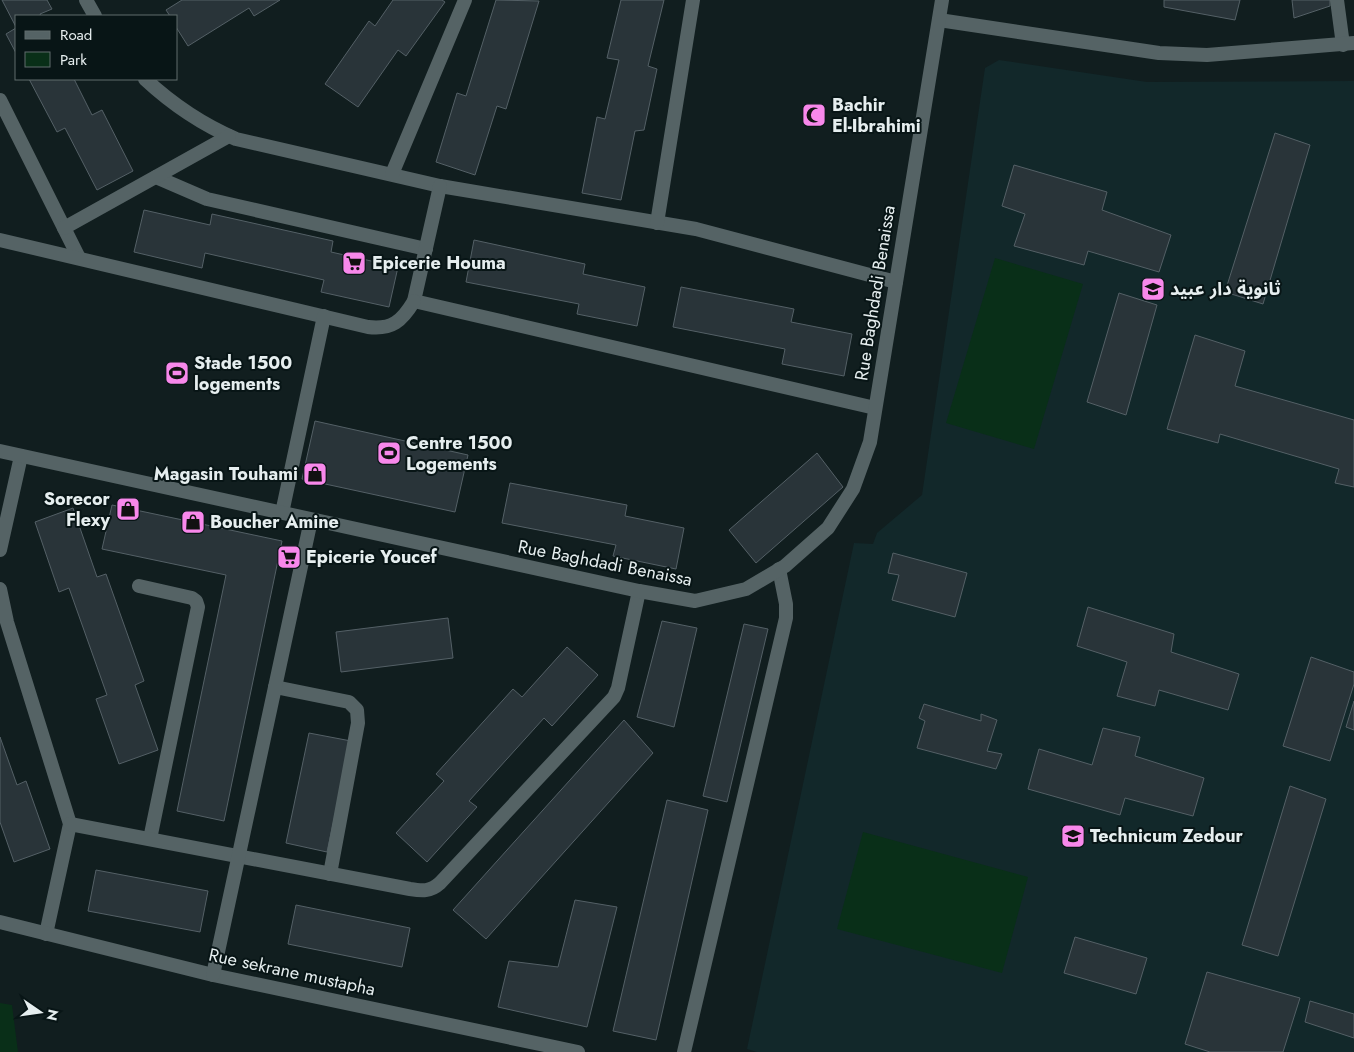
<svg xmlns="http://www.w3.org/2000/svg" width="1354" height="1052" viewBox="0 0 1354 1052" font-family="Jost,'Noto Sans Arabic',sans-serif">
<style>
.built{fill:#12282a}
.green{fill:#092f18}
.building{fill:#293439;stroke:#546066}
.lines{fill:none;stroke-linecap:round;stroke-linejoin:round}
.minor{stroke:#556365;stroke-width:14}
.tertiary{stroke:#556365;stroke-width:14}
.labels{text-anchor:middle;stroke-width:4;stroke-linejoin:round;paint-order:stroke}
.poi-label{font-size:18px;font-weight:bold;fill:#e6eeef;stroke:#081516;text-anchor:start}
.street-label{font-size:18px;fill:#e6eeef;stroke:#081516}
</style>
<rect width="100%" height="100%" fill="#111e1f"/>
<!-- built -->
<path class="built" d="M 999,60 L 1147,82 L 1354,81 L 1354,1052 L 757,1052 L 747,1049 L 854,543 L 873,544 L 877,533 L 922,495 L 985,68 Z"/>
<!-- green -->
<g class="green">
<path d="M 995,258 L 1083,284 L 1034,449 L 946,423 Z"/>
<path d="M 863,832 L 1028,877 L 1002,973 L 837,929 Z"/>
<path d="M 0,1003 L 12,1005 L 18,1052 L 0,1052 Z"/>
</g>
<!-- building -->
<g class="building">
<path d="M 2,0 L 47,0 L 52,9 L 40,14 L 41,16 L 16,16 L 16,27 Z"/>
<path d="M 182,0 L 280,0 L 254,16 L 249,8 L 188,46 L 176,27 L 176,16 L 170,16 L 166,10 Z"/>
<path d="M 393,0 L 442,0 L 445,2 L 406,56 L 398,50 L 358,107 L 325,84 L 369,21 L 375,26 Z"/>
<path d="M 496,0 L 539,1 L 506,109 L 497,106 L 475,175 L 436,162 L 457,93 L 466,96 Z"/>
<path d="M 621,0 L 664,0 L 648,66 L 657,69 L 644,130 L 635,131 L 621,200 L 582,193 L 597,117 L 605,119 L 619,60 L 607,58 Z"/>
<path d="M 1164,0 L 1240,0 L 1235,20 L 1164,7 Z"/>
<path d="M 1292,0 L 1330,0 L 1330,6 L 1294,18 Z"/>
<path d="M 16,28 L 16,53 L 6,34 Z"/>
<path d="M 29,79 L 74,79 L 92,115 L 102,110 L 133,171 L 97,190 L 65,128 L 57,132 Z"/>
<path d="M 1275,133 L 1310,145 L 1263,304 L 1225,292 Z"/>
<path d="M 1014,165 L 1107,192 L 1102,210 L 1171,235 L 1159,272 L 1088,251 L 1084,265 L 1014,246 L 1025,214 L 1002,206 Z"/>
<path d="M 144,210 L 210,225 L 212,214 L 333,241 L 331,252 L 398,267 L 389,307 L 321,292 L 324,280 L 205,253 L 202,268 L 134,252 Z"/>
<path d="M 474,240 L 585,264 L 583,274 L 645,287 L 637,326 L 577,314 L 579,304 L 466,282 Z"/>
<path d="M 681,287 L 794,309 L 791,322 L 852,334 L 844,376 L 782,364 L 785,349 L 673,327 Z"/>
<path d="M 1119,293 L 1157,305 L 1126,415 L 1087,402 Z"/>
<path d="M 1195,335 L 1245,351 L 1235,386 L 1354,420 L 1354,487 L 1335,483 L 1339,469 L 1220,434 L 1218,443 L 1167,429 Z"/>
<path d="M 315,421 L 468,455 L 455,512 L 302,479 Z"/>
<path d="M 817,453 L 843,487 L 756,563 L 729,530 Z"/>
<path d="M 510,483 L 627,505 L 625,516 L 684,528 L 676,569 L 613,556 L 616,545 L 502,523 Z"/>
<path d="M 112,505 L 282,541 L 224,821 L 177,811 L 226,575 L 102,549 Z"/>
<path d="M 73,508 L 97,577 L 106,574 L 144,681 L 135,685 L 158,750 L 119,764 L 96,699 L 107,695 L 69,588 L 59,592 L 35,522 Z"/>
<path d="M 893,553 L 967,573 L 955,617 L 892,600 L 899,575 L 888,573 Z"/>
<path d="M 1088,607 L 1174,634 L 1171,652 L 1239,674 L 1228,710 L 1159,690 L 1155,706 L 1117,696 L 1127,662 L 1077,646 Z"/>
<path d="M 448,618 L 453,658 L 341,672 L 336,632 Z"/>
<path d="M 662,621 L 697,628 L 674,727 L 637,717 Z"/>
<path d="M 744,624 L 768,629 L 727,802 L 703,796 Z"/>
<path d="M 567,647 L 598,675 L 552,726 L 544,718 L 469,801 L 477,807 L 427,862 L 396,833 L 444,781 L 436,774 L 513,689 L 522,697 Z"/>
<path d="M 1311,657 L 1354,672 L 1354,684 L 1330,761 L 1283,746 Z"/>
<path d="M 1354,701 L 1354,730 L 1346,727 Z"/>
<path d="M 924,704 L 981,721 L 981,714 L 997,720 L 987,751 L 1002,754 L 996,769 L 917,748 L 925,721 L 919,718 Z"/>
<path d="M 624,720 L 653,753 L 486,939 L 453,910 Z"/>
<path d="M 1103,728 L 1140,737 L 1135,756 L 1204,778 L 1193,816 L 1125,798 L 1120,815 L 1028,789 L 1039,749 L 1092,765 Z"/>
<path d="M 309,733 L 351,741 L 327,852 L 286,843 Z"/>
<path d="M 0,737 L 17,785 L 26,781 L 50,849 L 14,862 L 0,822 Z"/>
<path d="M 1290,786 L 1326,799 L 1278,956 L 1242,945 Z"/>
<path d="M 667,800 L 708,810 L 656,1040 L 613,1031 Z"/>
<path d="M 96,870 L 208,891 L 200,932 L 88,911 Z"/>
<path d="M 575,900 L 617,907 L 587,1027 L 498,1007 L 509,961 L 558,967 Z"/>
<path d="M 296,905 L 410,928 L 402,967 L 288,944 Z"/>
<path d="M 1075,937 L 1147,958 L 1136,994 L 1064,973 Z"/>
<path d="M 1207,972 L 1300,998 L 1283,1052 L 1210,1052 L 1185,1044 Z"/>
<path d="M 1310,1001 L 1354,1014 L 1354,1038 L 1305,1022 Z"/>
</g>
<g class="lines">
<!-- minor -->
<g class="minor">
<path d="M 86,0 L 95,16"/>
<path d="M 1337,0 L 1343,45"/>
<path d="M 939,20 L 1159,53 L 1207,55 L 1354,43"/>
<path d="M 145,79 C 173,105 201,124 236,139 L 440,186 L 696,229 L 896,282"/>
<path d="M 0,100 L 79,258"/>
<path d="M 392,174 L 465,0"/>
<path d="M 156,177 L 207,199 L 426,249"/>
<path d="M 440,186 L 414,301 L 875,408"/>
<path d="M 657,223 L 693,0"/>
<path d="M 64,228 L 229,136"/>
<path d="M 0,240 L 368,327 C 392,330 402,321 414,301"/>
<path d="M 282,513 L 324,316"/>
<path d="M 0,550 L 21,456"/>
<path d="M 139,586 L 192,598 L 196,601 L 198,607 L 150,839"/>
<path d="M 0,589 L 7,622 L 70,824 L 46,934"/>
<path d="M 275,687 L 349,702 L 357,710 L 358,723 L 330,874"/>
<path d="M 70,824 L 410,889 C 422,891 430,892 440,883 L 614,697 L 618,688 L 639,591"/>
<path d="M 0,922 L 213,975 L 578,1052"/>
<path d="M 213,975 L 311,520"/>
<path d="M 684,1052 L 786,618 L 786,604 L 779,569"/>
</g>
<!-- tertiary -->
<path class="tertiary" d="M 0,451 L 639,591 L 695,601 L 746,589 L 785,566 L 828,528 L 853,489 L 870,442 L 942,0"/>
</g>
<!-- icons -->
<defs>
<g id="mosque-square" transform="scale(1.25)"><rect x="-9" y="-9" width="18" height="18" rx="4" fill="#f888eb" stroke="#081516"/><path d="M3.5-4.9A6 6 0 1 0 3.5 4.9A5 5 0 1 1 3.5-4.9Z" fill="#111"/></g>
<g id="supermarket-square" transform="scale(1.25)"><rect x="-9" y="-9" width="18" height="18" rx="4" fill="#f888eb" stroke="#081516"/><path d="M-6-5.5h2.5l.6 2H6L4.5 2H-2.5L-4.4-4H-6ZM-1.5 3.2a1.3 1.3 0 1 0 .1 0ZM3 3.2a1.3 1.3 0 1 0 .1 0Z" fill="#111"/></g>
<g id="school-square" transform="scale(1.25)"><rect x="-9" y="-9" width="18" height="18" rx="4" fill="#f888eb" stroke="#081516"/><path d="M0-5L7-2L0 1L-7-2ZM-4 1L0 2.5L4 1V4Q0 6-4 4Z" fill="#111"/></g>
<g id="stadium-square" transform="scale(1.25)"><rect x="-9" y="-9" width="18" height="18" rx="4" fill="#f888eb" stroke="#081516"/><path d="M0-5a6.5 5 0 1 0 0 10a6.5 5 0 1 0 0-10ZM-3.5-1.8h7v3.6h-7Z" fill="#111"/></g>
<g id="shop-square" transform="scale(1.25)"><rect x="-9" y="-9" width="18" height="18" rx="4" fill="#f888eb" stroke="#081516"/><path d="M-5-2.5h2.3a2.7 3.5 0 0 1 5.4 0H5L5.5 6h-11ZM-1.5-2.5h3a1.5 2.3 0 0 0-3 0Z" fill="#111"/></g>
</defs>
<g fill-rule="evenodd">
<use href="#mosque-square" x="814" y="115"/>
<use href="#supermarket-square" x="354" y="263"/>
<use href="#school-square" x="1153" y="289"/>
<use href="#stadium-square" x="177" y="373"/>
<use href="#stadium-square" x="389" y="453"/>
<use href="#shop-square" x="315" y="474"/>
<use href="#shop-square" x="128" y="509"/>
<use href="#shop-square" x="193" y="522"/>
<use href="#supermarket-square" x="289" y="557"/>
<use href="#school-square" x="1073" y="836"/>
</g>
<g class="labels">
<!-- poi labels -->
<g class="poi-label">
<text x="832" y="111">Bachir<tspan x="832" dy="21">El-Ibrahimi</tspan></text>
<text x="372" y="269">Epicerie Houma</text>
<text x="1170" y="295">ثانوية دار عبيد</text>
<text x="194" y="369">Stade 1500<tspan x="194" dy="21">logements</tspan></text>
<text x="406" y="449">Centre 1500<tspan x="406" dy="21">Logements</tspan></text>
<text x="298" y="480" text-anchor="end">Magasin Touhami</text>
<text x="110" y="505" text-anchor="end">Sorecor<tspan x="110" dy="21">Flexy</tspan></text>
<text x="210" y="528">Boucher Amine</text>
<text x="306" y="563">Epicerie Youcef</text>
<text x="1090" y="842">Technicum Zedour</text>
</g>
<!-- street labels -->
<g class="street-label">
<text transform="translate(875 293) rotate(-81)" y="6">Rue Baghdadi Benaissa</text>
<text transform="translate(605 563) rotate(11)" y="6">Rue Baghdadi Benaissa</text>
<text transform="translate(292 972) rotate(12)" y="6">Rue sekrane mustapha</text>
</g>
</g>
<!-- legend -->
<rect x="15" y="15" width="162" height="65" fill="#081516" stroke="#616c6d"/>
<rect x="25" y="31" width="25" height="8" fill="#556365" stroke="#616c6d"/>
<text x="60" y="40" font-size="15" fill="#e6eeef">Road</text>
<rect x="25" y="52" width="25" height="15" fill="#092f18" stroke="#616c6d"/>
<text x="60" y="65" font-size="15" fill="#e6eeef">Park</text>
<!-- north arrow -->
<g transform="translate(40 1012) rotate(103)" stroke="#081516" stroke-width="4" paint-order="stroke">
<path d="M0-4L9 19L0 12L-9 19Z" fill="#e6eeef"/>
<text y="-8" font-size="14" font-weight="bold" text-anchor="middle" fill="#e6eeef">N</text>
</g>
</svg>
